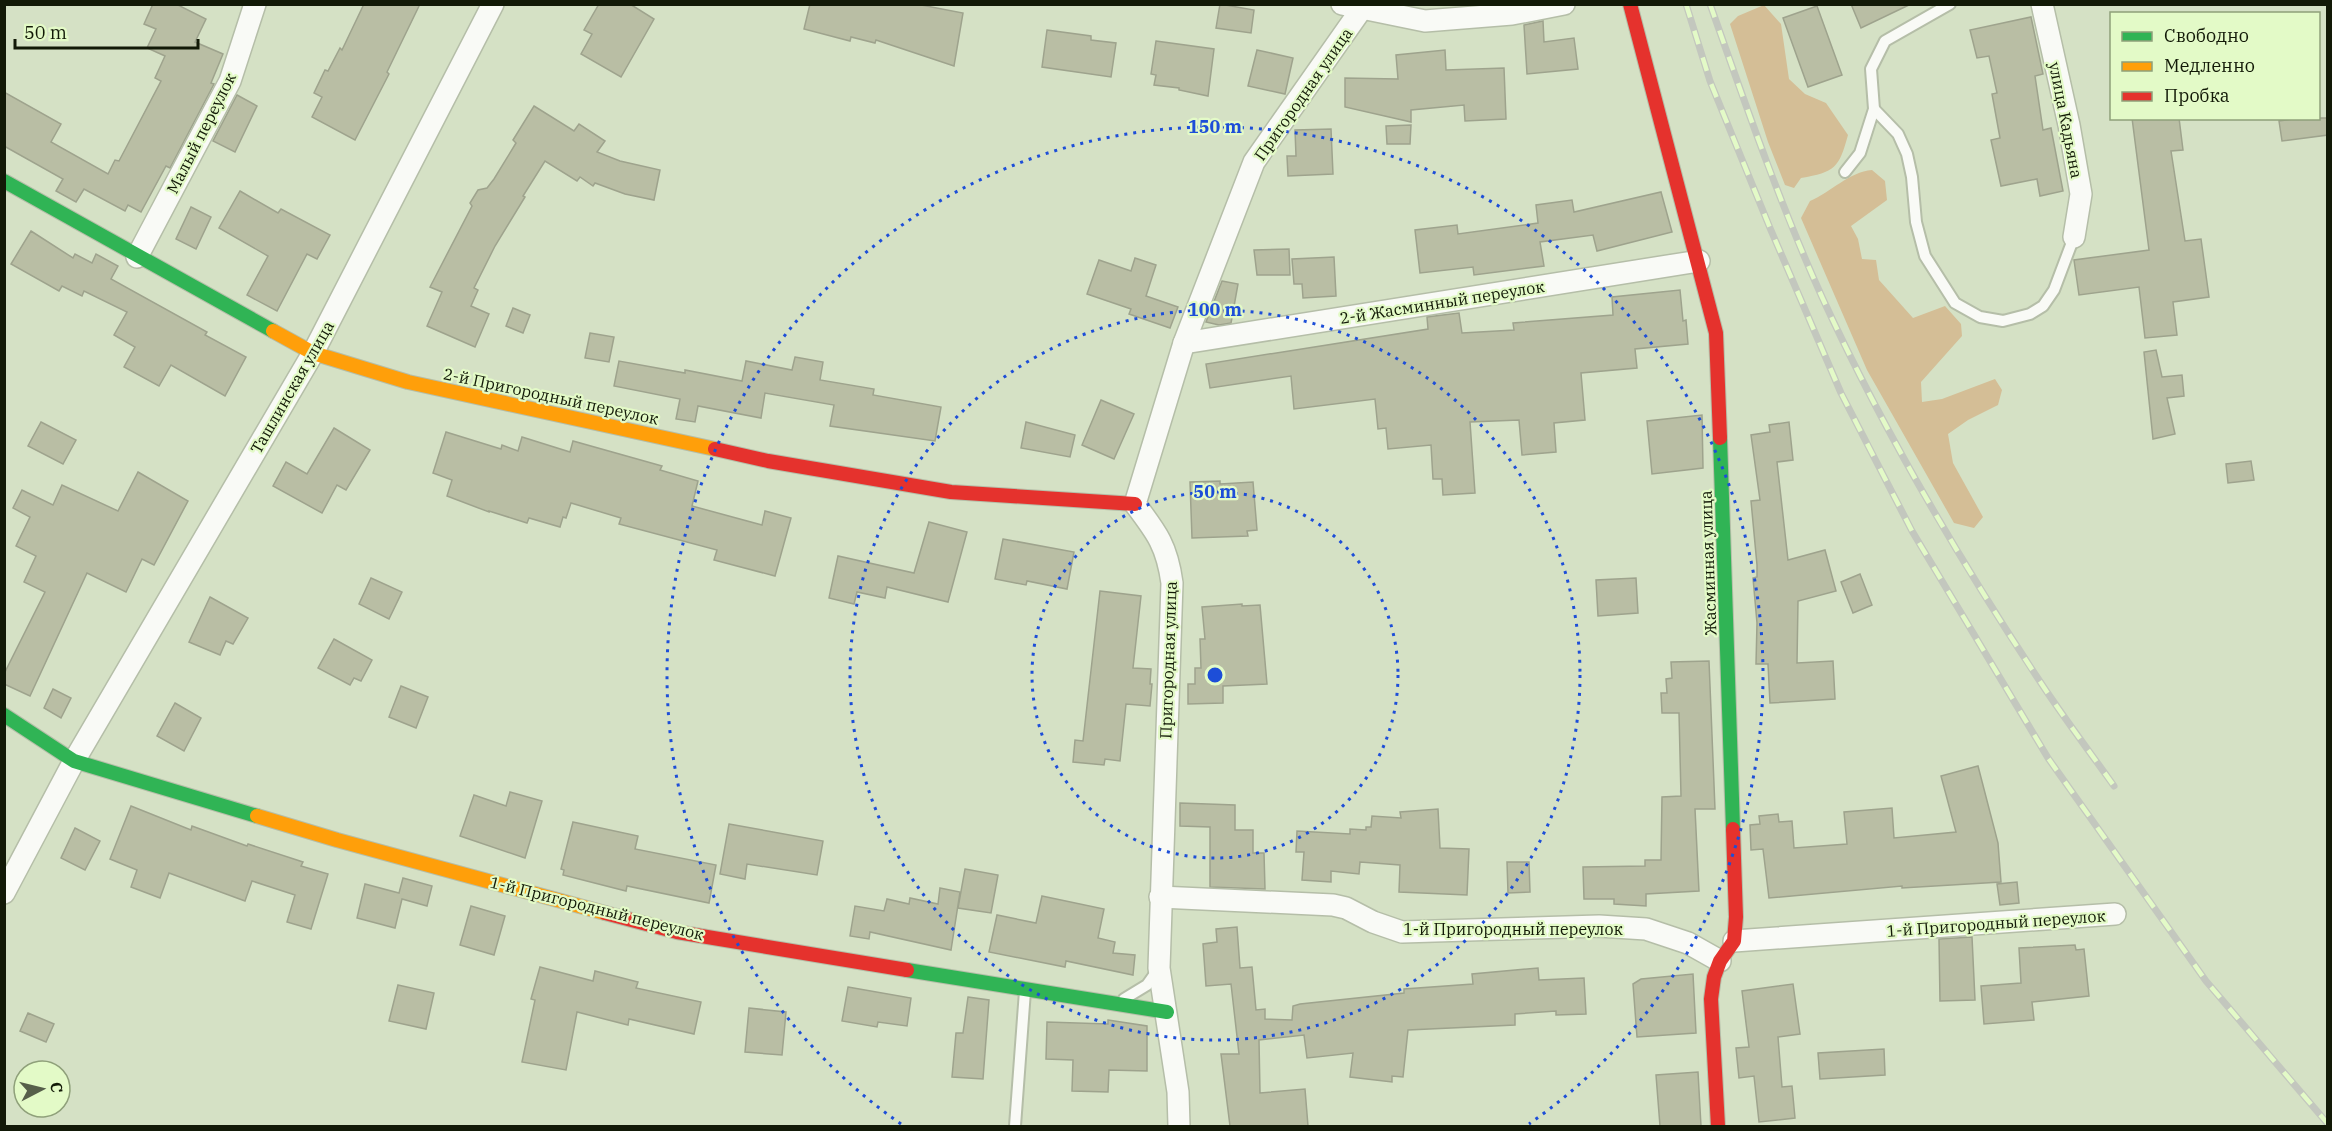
<svg xmlns="http://www.w3.org/2000/svg" width="2332" height="1131" viewBox="0 0 2332 1131" font-family="'IBM Plex Serif',serif">
<style>
.forest{fill:#d4be96}
.building{fill:#b9bea4;stroke:#9ea38d;stroke-width:1.5}
.lines{fill:none;stroke-linecap:round;stroke-linejoin:round}
.lane-casing{stroke:#b5bea8;stroke-width:14}
.street-casing{stroke:#b5bea8;stroke-width:24}
.fast-casing{stroke:#b5bea8;stroke-width:16}
.slow-casing{stroke:#b5bea8;stroke-width:16}
.jam-casing{stroke:#b5bea8;stroke-width:16}
.lane{stroke:#f9faf6;stroke-width:10}
.street{stroke:#f9faf6;stroke-width:21}
.fast{stroke:#30b455;stroke-width:14}
.slow{stroke:#ff9f0a;stroke-width:14}
.jam{stroke:#e5322d;stroke-width:14}
.rail-casing{stroke:#c3c7be;stroke-width:7}
.rail{stroke:#e3fac7;stroke-width:4.5;stroke-dasharray:14;stroke-linecap:butt}
.ring{fill:none;stroke:#1d4ed8;stroke-width:3;stroke-dasharray:3 6}
.labels{text-anchor:middle;stroke-width:4.5;stroke-linejoin:round;paint-order:stroke}
.street-label{font-size:16px;fill:#121907;stroke:#e3fac7}
.centre{fill:#1d4ed8;stroke:#e3fac7;stroke-width:3}
.ring-label{font-size:18px;text-anchor:middle;font-weight:bold;fill:#1d4ed8;stroke:#e3fac7;stroke-width:4.5;stroke-linejoin:round;paint-order:stroke}
</style>
<rect width="100%" height="100%" fill="#d5e1c5"/>
<!-- forest -->
<g class="forest">
<path d="M 1764,5 L 1781,24 L 1789,79 L 1805,94 L 1826,103 L 1848,135 C 1839,168 1835,172 1801,178 L 1794,188 L 1785,185 L 1768,142 L 1730,24 L 1738,16 Z"/>
<path d="M 1872,170 L 1885,181 L 1887,200 L 1851,226 L 1858,239 L 1862,259 L 1876,260 L 1879,280 L 1913,318 L 1945,306 L 1961,324 L 1962,336 L 1921,382 L 1922,402 L 1942,399 L 1995,379 L 2002,390 L 1998,405 L 1968,420 L 1948,434 L 1953,463 L 1983,517 L 1974,528 L 1954,523 L 1867,370 L 1801,218 L 1810,201 C 1831,192 1849,172 1872,170 Z"/>
</g>
<!-- building -->
<g class="building">
<path d="M 153,4 L 176,4 L 206,19 L 195,42 L 223,54 L 211,83 L 214,84 L 170,168 L 166,166 L 141,212 L 128,205 L 125,211 L 84,189 L 76,202 L 56,191 L 63,179 L 4,146 L 4,92 L 61,124 L 51,142 L 108,174 L 115,160 L 119,161 L 161,81 L 155,78 L 165,56 L 147,48 L 156,29 L 144,24 Z"/>
<path d="M 364,4 L 420,4 L 387,72 L 389,74 L 355,140 L 312,117 L 322,97 L 314,93 L 325,70 L 328,71 L 340,48 L 342,50 Z"/>
<path d="M 599,4 L 630,4 L 654,19 L 621,77 L 581,54 L 592,34 L 584,30 Z"/>
<path d="M 810,4 L 916,4 L 963,13 L 954,66 L 876,40 L 875,43 L 851,37 L 850,41 L 804,29 Z"/>
<path d="M 1220,4 L 1254,10 L 1251,33 L 1216,28 Z"/>
<path d="M 1851,4 L 1911,4 L 1861,28 Z"/>
<path d="M 1817,6 L 1842,75 L 1808,87 L 1783,18 Z"/>
<path d="M 2031,17 L 2043,74 L 2035,76 L 2043,130 L 2051,128 L 2063,191 L 2040,196 L 2037,179 L 2001,186 L 1991,140 L 2000,138 L 1992,94 L 1997,93 L 1989,56 L 1977,58 L 1970,30 Z"/>
<path d="M 1543,21 L 1544,42 L 1574,38 L 1578,69 L 1527,74 L 1524,25 Z"/>
<path d="M 1047,30 L 1091,36 L 1091,40 L 1116,43 L 1111,77 L 1042,67 Z"/>
<path d="M 1156,41 L 1214,49 L 1208,96 L 1179,90 L 1179,88 L 1154,85 L 1156,75 L 1151,74 Z"/>
<path d="M 1257,50 L 1293,58 L 1285,94 L 1248,86 Z"/>
<path d="M 1445,50 L 1446,70 L 1504,68 L 1506,119 L 1465,121 L 1464,105 L 1411,110 L 1411,122 L 1345,107 L 1345,78 L 1398,79 L 1396,55 Z"/>
<path d="M 237,95 L 257,106 L 235,152 L 213,141 Z"/>
<path d="M 534,106 L 574,131 L 579,124 L 605,141 L 597,152 L 620,161 L 660,170 L 654,200 L 625,194 L 595,183 L 593,186 L 580,177 L 577,181 L 545,161 L 523,196 L 525,197 L 495,246 L 474,288 L 478,290 L 471,306 L 489,314 L 475,347 L 427,326 L 442,292 L 430,287 L 472,206 L 470,203 L 478,190 L 487,188 L 494,179 L 516,143 L 513,140 Z"/>
<path d="M 2132,118 L 2179,118 L 2183,150 L 2171,151 L 2185,241 L 2201,239 L 2209,297 L 2173,302 L 2177,335 L 2145,338 L 2139,287 L 2079,295 L 2074,260 L 2149,250 Z"/>
<path d="M 2301,118 L 2328,118 L 2328,135 L 2282,141 L 2279,121 Z"/>
<path d="M 1411,125 L 1410,144 L 1387,144 L 1386,126 Z"/>
<path d="M 1331,129 L 1333,174 L 1288,176 L 1287,156 L 1296,156 L 1295,130 Z"/>
<path d="M 240,191 L 278,213 L 281,209 L 330,235 L 317,259 L 307,254 L 277,311 L 247,295 L 268,256 L 219,228 Z"/>
<path d="M 1661,192 L 1672,232 L 1597,251 L 1593,235 L 1540,242 L 1544,266 L 1474,275 L 1473,267 L 1420,273 L 1415,230 L 1457,225 L 1458,234 L 1538,223 L 1536,205 L 1572,200 L 1574,212 Z"/>
<path d="M 191,207 L 211,217 L 196,249 L 176,239 Z"/>
<path d="M 31,231 L 73,258 L 75,254 L 92,263 L 96,254 L 118,266 L 111,279 L 207,332 L 205,335 L 246,357 L 225,396 L 171,365 L 159,386 L 124,367 L 135,347 L 114,335 L 127,312 L 84,291 L 82,296 L 62,286 L 59,291 L 11,264 Z"/>
<path d="M 1289,249 L 1290,275 L 1257,275 L 1254,250 Z"/>
<path d="M 1334,257 L 1336,296 L 1303,298 L 1302,284 L 1294,284 L 1292,259 Z"/>
<path d="M 1135,258 L 1156,265 L 1146,296 L 1178,307 L 1170,328 L 1129,314 L 1131,309 L 1087,294 L 1099,260 L 1131,271 Z"/>
<path d="M 1222,281 L 1238,284 L 1231,323 L 1219,325 L 1206,322 Z"/>
<path d="M 1680,290 L 1683,321 L 1686,320 L 1688,344 L 1635,349 L 1637,368 L 1581,373 L 1585,420 L 1554,423 L 1556,452 L 1522,455 L 1519,420 L 1470,422 L 1475,493 L 1443,495 L 1442,479 L 1433,479 L 1431,445 L 1388,449 L 1386,428 L 1378,429 L 1375,399 L 1294,409 L 1291,376 L 1210,388 L 1206,364 L 1428,329 L 1427,317 L 1459,313 L 1462,333 L 1514,330 L 1513,323 L 1613,315 L 1612,297 Z"/>
<path d="M 513,308 L 530,315 L 523,333 L 506,326 Z"/>
<path d="M 590,333 L 614,337 L 609,362 L 585,358 Z"/>
<path d="M 2156,350 L 2162,377 L 2182,375 L 2184,396 L 2167,398 L 2175,434 L 2153,439 L 2144,352 Z"/>
<path d="M 795,357 L 823,362 L 820,380 L 874,389 L 873,395 L 941,407 L 935,441 L 830,426 L 834,405 L 765,393 L 761,418 L 698,406 L 695,422 L 676,419 L 680,399 L 614,386 L 619,361 L 685,373 L 685,370 L 742,381 L 746,361 L 792,370 Z"/>
<path d="M 1101,400 L 1134,414 L 1114,459 L 1082,445 Z"/>
<path d="M 1702,415 L 1703,468 L 1652,474 L 1647,421 Z"/>
<path d="M 41,422 L 76,440 L 63,464 L 28,446 Z"/>
<path d="M 1026,422 L 1075,435 L 1070,457 L 1021,448 Z"/>
<path d="M 1789,422 L 1793,460 L 1777,462 L 1788,560 L 1825,550 L 1836,591 L 1798,601 L 1797,663 L 1833,661 L 1835,699 L 1770,703 L 1768,664 L 1756,664 L 1757,623 L 1753,578 L 1757,577 L 1757,565 L 1751,501 L 1760,500 L 1751,435 L 1770,432 L 1769,425 Z"/>
<path d="M 334,428 L 370,450 L 346,490 L 337,485 L 322,513 L 273,486 L 286,462 L 307,474 Z"/>
<path d="M 446,432 L 501,449 L 502,445 L 518,451 L 522,437 L 570,452 L 573,441 L 662,466 L 660,470 L 698,481 L 692,506 L 762,525 L 765,511 L 791,518 L 775,576 L 714,560 L 717,550 L 619,524 L 621,518 L 571,503 L 566,518 L 563,517 L 560,527 L 529,518 L 527,523 L 489,511 L 489,512 L 447,496 L 452,480 L 433,473 Z"/>
<path d="M 2251,461 L 2254,480 L 2228,483 L 2226,464 Z"/>
<path d="M 138,472 L 188,501 L 154,565 L 142,559 L 126,592 L 87,573 L 30,696 L 4,684 L 4,674 L 45,592 L 24,582 L 36,556 L 16,546 L 30,517 L 13,508 L 22,490 L 53,505 L 62,485 L 118,511 Z"/>
<path d="M 1220,481 L 1220,484 L 1253,482 L 1257,530 L 1247,531 L 1248,536 L 1192,538 L 1190,482 Z"/>
<path d="M 929,522 L 967,532 L 948,602 L 887,587 L 885,598 L 857,592 L 854,604 L 829,598 L 838,556 L 914,573 Z"/>
<path d="M 1003,539 L 1074,552 L 1067,589 L 1027,581 L 1026,585 L 995,579 Z"/>
<path d="M 1860,574 L 1872,605 L 1853,613 L 1841,582 Z"/>
<path d="M 371,578 L 402,592 L 389,619 L 359,604 Z"/>
<path d="M 1636,578 L 1638,613 L 1598,616 L 1596,580 Z"/>
<path d="M 1100,591 L 1141,596 L 1133,668 L 1151,669 L 1150,684 L 1152,684 L 1150,706 L 1126,704 L 1120,761 L 1105,759 L 1104,765 L 1073,762 L 1075,740 L 1083,741 Z"/>
<path d="M 210,597 L 248,618 L 233,644 L 226,641 L 220,655 L 189,642 Z"/>
<path d="M 1242,604 L 1242,606 L 1260,605 L 1267,684 L 1223,686 L 1223,703 L 1188,704 L 1188,684 L 1195,684 L 1195,668 L 1201,668 L 1200,639 L 1205,639 L 1202,607 Z"/>
<path d="M 334,639 L 372,660 L 361,681 L 354,678 L 350,685 L 318,668 Z"/>
<path d="M 1709,661 L 1715,809 L 1695,809 L 1699,891 L 1646,894 L 1646,906 L 1614,904 L 1614,899 L 1584,899 L 1583,867 L 1645,866 L 1645,860 L 1661,860 L 1662,797 L 1681,796 L 1679,713 L 1662,713 L 1661,693 L 1667,693 L 1666,679 L 1672,678 L 1671,662 Z"/>
<path d="M 401,686 L 428,697 L 416,728 L 389,717 Z"/>
<path d="M 53,689 L 71,698 L 61,718 L 44,708 Z"/>
<path d="M 175,703 L 201,718 L 184,751 L 157,736 Z"/>
<path d="M 1978,766 L 1998,843 L 2001,882 L 1902,888 L 1902,886 L 1769,898 L 1763,849 L 1751,850 L 1750,825 L 1760,824 L 1759,816 L 1778,814 L 1779,822 L 1792,821 L 1794,848 L 1847,844 L 1844,812 L 1892,808 L 1894,838 L 1956,832 L 1941,776 Z"/>
<path d="M 510,792 L 542,801 L 525,858 L 460,836 L 474,795 L 506,806 Z"/>
<path d="M 1180,803 L 1235,805 L 1235,830 L 1253,830 L 1253,853 L 1264,853 L 1265,889 L 1210,887 L 1210,827 L 1180,826 Z"/>
<path d="M 131,806 L 191,830 L 192,826 L 247,846 L 248,844 L 303,862 L 301,866 L 328,874 L 311,929 L 287,922 L 295,895 L 252,881 L 245,901 L 169,873 L 160,898 L 131,887 L 137,870 L 110,859 Z"/>
<path d="M 1438,809 L 1440,848 L 1469,849 L 1467,895 L 1399,892 L 1400,865 L 1360,862 L 1359,874 L 1331,871 L 1331,882 L 1302,880 L 1304,852 L 1296,852 L 1297,831 L 1350,834 L 1350,829 L 1366,830 L 1366,827 L 1371,827 L 1372,816 L 1401,818 L 1400,812 Z"/>
<path d="M 573,822 L 638,836 L 635,849 L 716,865 L 709,903 L 627,886 L 626,891 L 563,875 L 564,870 L 561,869 Z"/>
<path d="M 729,824 L 823,841 L 817,875 L 747,864 L 745,879 L 720,874 Z"/>
<path d="M 75,828 L 100,841 L 85,870 L 61,858 Z"/>
<path d="M 1507,862 L 1529,862 L 1530,892 L 1508,893 Z"/>
<path d="M 965,869 L 998,875 L 991,913 L 958,908 Z"/>
<path d="M 403,878 L 432,886 L 427,906 L 402,899 L 395,928 L 357,918 L 365,884 L 399,893 Z"/>
<path d="M 2017,882 L 2019,903 L 2000,905 L 1997,884 Z"/>
<path d="M 940,888 L 960,892 L 951,950 L 870,932 L 869,939 L 850,936 L 855,906 L 884,911 L 887,899 L 909,904 L 910,898 L 938,904 Z"/>
<path d="M 1042,896 L 1104,909 L 1098,938 L 1115,942 L 1113,953 L 1135,955 L 1133,975 L 1066,961 L 1065,967 L 989,952 L 997,915 L 1036,923 Z"/>
<path d="M 471,906 L 505,916 L 494,955 L 460,945 Z"/>
<path d="M 1237,927 L 1240,968 L 1252,967 L 1256,1010 L 1265,1009 L 1265,1019 L 1292,1020 L 1293,1006 L 1300,1004 L 1404,993 L 1404,989 L 1473,984 L 1472,974 L 1538,968 L 1539,980 L 1584,978 L 1586,1014 L 1556,1015 L 1556,1011 L 1515,1014 L 1515,1025 L 1408,1030 L 1403,1077 L 1392,1076 L 1392,1082 L 1350,1077 L 1353,1053 L 1307,1058 L 1304,1035 L 1259,1040 L 1260,1093 L 1305,1089 L 1308,1126 L 1230,1126 L 1221,1054 L 1239,1054 L 1231,984 L 1206,986 L 1203,944 L 1217,942 L 1216,929 Z"/>
<path d="M 1972,937 L 1975,1000 L 1940,1001 L 1939,939 Z"/>
<path d="M 2075,945 L 2076,950 L 2084,949 L 2089,996 L 2032,1002 L 2034,1020 L 1984,1024 L 1981,986 L 2021,983 L 2019,948 Z"/>
<path d="M 540,967 L 593,981 L 595,971 L 638,982 L 636,988 L 701,1002 L 694,1034 L 629,1019 L 628,1025 L 577,1012 L 566,1070 L 522,1062 L 535,1000 L 531,999 Z"/>
<path d="M 1693,974 L 1696,1033 L 1637,1037 L 1633,984 L 1641,979 Z"/>
<path d="M 1793,984 L 1800,1034 L 1778,1037 L 1782,1087 L 1792,1086 L 1795,1118 L 1759,1122 L 1754,1076 L 1739,1078 L 1736,1048 L 1749,1047 L 1742,991 Z"/>
<path d="M 398,985 L 434,993 L 426,1029 L 389,1021 Z"/>
<path d="M 848,987 L 911,998 L 907,1026 L 878,1022 L 877,1027 L 842,1021 Z"/>
<path d="M 968,997 L 989,1000 L 983,1079 L 952,1077 L 956,1033 L 963,1033 Z"/>
<path d="M 749,1008 L 786,1012 L 782,1055 L 745,1052 Z"/>
<path d="M 28,1013 L 54,1024 L 46,1042 L 20,1031 Z"/>
<path d="M 1108,1020 L 1147,1026 L 1147,1071 L 1109,1070 L 1108,1092 L 1072,1091 L 1073,1060 L 1046,1059 L 1047,1022 L 1108,1024 Z"/>
<path d="M 1884,1049 L 1885,1075 L 1820,1079 L 1818,1053 Z"/>
<path d="M 1698,1072 L 1701,1126 L 1660,1126 L 1656,1075 Z"/>
</g>
<g class="lines">
<!-- lane casing -->
<g class="lane-casing">
<g id="lane">
<path d="M 1874,109 L 1898,134 L 1907,154 L 1912,177 L 1916,222 L 1925,256 L 1955,303 L 1980,317 L 2003,321 L 2030,314 L 2043,306 L 2054,290 L 2074,237"/>
<path d="M 1845,172 L 1860,153 L 1874,109 L 1871,69 L 1885,41 L 1950,4"/>
<path d="M 1124,999 L 1147,985 L 1157,971"/>
<path d="M 1015,1126 L 1025,991"/>
</g>
</g>
<!-- street casing -->
<g class="street-casing">
<g id="street">
<path d="M 1342,4 L 1425,21 L 1512,14 L 1564,4"/>
<path d="M 2042,4 L 2069,125 L 2081,194 L 2074,237"/>
<path d="M 137,257 L 230,81 L 255,4"/>
<path d="M 1184,343 L 1699,261"/>
<path d="M 4,893 L 74,761 L 313,353 L 493,4"/>
<path d="M 1160,897 L 1333,905 L 1346,908 L 1373,922 L 1402,932 L 1599,926 L 1646,929 L 1688,943 L 1720,961"/>
<path d="M 1734,941 L 2115,914"/>
<path d="M 1179,1126 L 1178,1092 L 1159,968 L 1172,583 C 1167,546 1157,533 1135,504 L 1184,343 L 1254,162 L 1365,4"/>
</g>
</g>
<!-- fast casing -->
<g class="fast-casing">
<g id="fast">
<path d="M 4,181 L 273,331"/>
<path d="M 1720,438 L 1733,829"/>
<path d="M 4,715 L 74,761 L 257,816"/>
<path d="M 907,970 L 1167,1012"/>
</g>
</g>
<!-- slow casing -->
<g class="slow-casing">
<g id="slow">
<path d="M 273,331 L 313,353 L 408,382 L 715,449"/>
<path d="M 257,816 L 337,840 L 605,913"/>
</g>
</g>
<!-- jam casing -->
<g class="jam-casing">
<g id="jam">
<path d="M 1630,4 L 1716,333 L 1720,438"/>
<path d="M 715,449 L 768,461 L 951,492 L 1135,504"/>
<path d="M 605,913 L 677,932 L 907,970"/>
<path d="M 1718,1126 L 1711,999 L 1714,977 L 1720,961 L 1734,941 L 1736,917 L 1733,829"/>
</g>
</g>
<!-- lane -->
<use href="#lane" class="lane"/>
<!-- street -->
<use href="#street" class="street"/>
<!-- fast -->
<use href="#fast" class="fast"/>
<!-- slow -->
<use href="#slow" class="slow"/>
<!-- jam -->
<use href="#jam" class="jam"/>
<!-- rail casing -->
<g class="rail-casing">
<g id="rail">
<path d="M 1686,4 L 1710,81 L 1770,228 L 1841,393 L 1912,531 L 2048,758 L 2206,981 L 2328,1124"/>
<path d="M 1710,4 C 1745,103 1779,202 1822,297 C 1883,430 1960,561 2041,683 C 2064,718 2090,752 2114,786"/>
</g>
</g>
<!-- rail -->
<use href="#rail" class="rail"/>
</g>
<!-- distance rings -->
<g class="ring">
<circle cx="1215" cy="675" r="183"/>
<circle cx="1215" cy="675" r="365"/>
<path d="M901 1124A548 548 0 1 1 1529 1124"/>
</g>
<g class="labels">
<!-- street labels -->
<g class="street-label">
<text transform="translate(1303 94) rotate(-55)" y="6">Пригородная улица</text>
<text transform="translate(2066 120) rotate(79)" y="6">улица Кадьяна</text>
<text transform="translate(201 133) rotate(-63)" y="6">Малый переулок</text>
<text transform="translate(1442 302) rotate(-9)" y="6">2-й Жасминный переулок</text>
<text transform="translate(292 387) rotate(-60)" y="6">Ташлинская улица</text>
<text transform="translate(551 396) rotate(12)" y="6">2-й Пригородный переулок</text>
<text transform="translate(1708 563) rotate(-92)" y="6">Жасминная улица</text>
<text transform="translate(1168 660) rotate(-88)" y="6">Пригородная улица</text>
<text transform="translate(597 908) rotate(14)" y="6">1-й Пригородный переулок</text>
<text transform="translate(1996 923) rotate(-4)" y="6">1-й Пригородный переулок</text>
<text x="1513" y="935">1-й Пригородный переулок</text>
</g>
</g>
<circle cx="1215" cy="675" r="9" class="centre"/>
<g class="ring-label">
<text x="1215" y="133">150 m</text>
<text x="1215" y="316">100 m</text>
<text x="1215" y="498">50 m</text>
</g>
<!-- border -->
<rect width="2332" height="1131" fill="none" stroke="#121907" stroke-width="12"/>
<!-- legend -->
<rect x="2110" y="12" width="210" height="108" fill="#e3fac7" stroke="#8fa07a" stroke-width="1.5"/>
<rect x="2122" y="32" width="30" height="9" fill="#30b455" stroke="#8fa07a" stroke-width="1.5"/>
<text x="2164" y="42" font-size="18" fill="#121907">Свободно</text>
<rect x="2122" y="62" width="30" height="9" fill="#ff9f0a" stroke="#8fa07a" stroke-width="1.5"/>
<text x="2164" y="72" font-size="18" fill="#121907">Медленно</text>
<rect x="2122" y="92" width="30" height="9" fill="#e5322d" stroke="#8fa07a" stroke-width="1.5"/>
<text x="2164" y="102" font-size="18" fill="#121907">Пробка</text>
<!-- north arrow -->
<g transform="translate(42 1089) rotate(83)"><circle r="28" fill="#e3fac7" stroke="#8fa07a" stroke-width="1.5"/>
<path d="M0-4.5L10 22L0 15L-10 22Z" fill="#565f4a"/>
<text y="-9" font-size="16" font-weight="bold" text-anchor="middle" fill="#121907">С</text>
</g>
<!-- scale -->
<path d="M15 39v9h183v-9" fill="none" stroke="#121907" stroke-width="3"/>
<text x="24" y="39" font-size="18" fill="#121907" stroke="#e3fac7" stroke-width="4.5" paint-order="stroke">50 m</text>
</svg>
